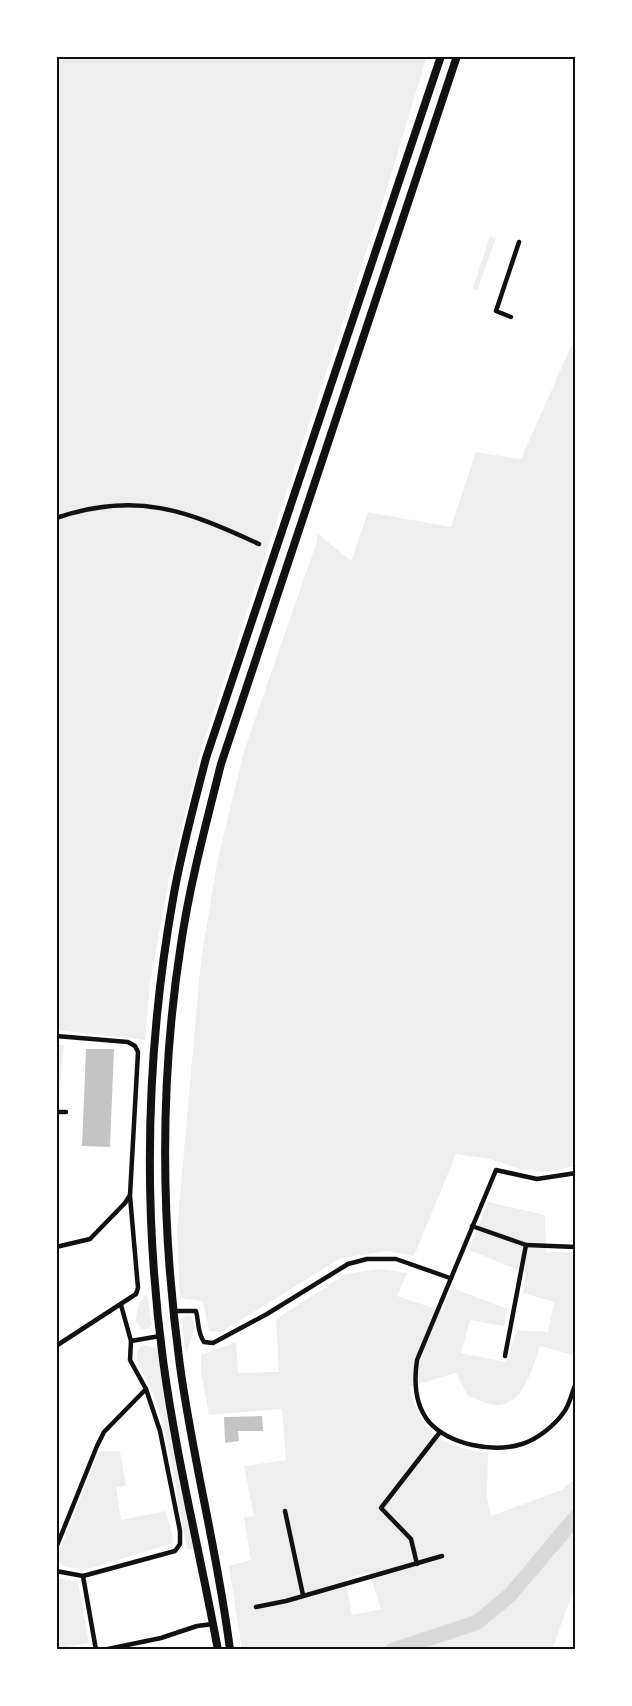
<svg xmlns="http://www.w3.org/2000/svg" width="632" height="1706" viewBox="0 0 632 1706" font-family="Ubuntu,sans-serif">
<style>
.green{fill:#eee;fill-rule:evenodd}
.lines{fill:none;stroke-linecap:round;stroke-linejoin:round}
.river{stroke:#d9d9d9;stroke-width:15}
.building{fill:#c4c4c4}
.minor{stroke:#111;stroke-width:4.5}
.primary{stroke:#111;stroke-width:8}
.neatline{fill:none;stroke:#111;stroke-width:2}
</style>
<rect width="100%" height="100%" fill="#fff"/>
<!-- green -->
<g class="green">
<path d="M 56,56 L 427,56 L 383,201 L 202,746 L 169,879 L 150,983 L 145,1040 L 56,1030 Z"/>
<path d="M 490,236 L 496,238 L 477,291 L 473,288 Z"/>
<path d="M 576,335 L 576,1166 L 544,1172 L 520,1169 L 490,1159 L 456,1154 L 414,1256 L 387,1251 L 341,1258 L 221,1332 L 209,1331 L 203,1301 L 180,1298 L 177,1230 L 201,960 L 217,863 L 244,751 L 317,541 L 317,533 L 351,561 L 368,512 L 451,527 L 476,452 L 521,459 Z"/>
<path d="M 56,1045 L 64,1045 L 58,1106 L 56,1105 Z"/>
<path d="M 488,1202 L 545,1215 L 546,1252 L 576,1252 L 576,1356 L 540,1346 C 532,1367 526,1402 499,1405 C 490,1406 476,1399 468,1396 L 456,1373 L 409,1387 C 424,1436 437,1445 488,1453 L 487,1497 L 491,1516 L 562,1490 L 576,1478 L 576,1584 L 553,1647 L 544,1650 L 242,1650 L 229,1566 L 251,1560 L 244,1517 L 254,1516 L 244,1466 L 286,1460 L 282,1409 L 209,1415 L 201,1372 L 201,1355 L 236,1342 L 238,1373 L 279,1372 L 276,1319 L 346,1274 L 379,1269 L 407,1273 L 397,1296 L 442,1311 L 452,1288 L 508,1309 L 504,1326 L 470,1320 L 461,1353 L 506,1362 L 517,1330 L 548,1332 L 554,1302 L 523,1293 L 526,1273 L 469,1250 ZM 369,1572 L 381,1609 L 352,1615 L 345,1579 Z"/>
<path d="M 147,1293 L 152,1325 L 148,1329 L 142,1329 L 136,1322 C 136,1310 139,1303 147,1293 Z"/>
<path d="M 191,1315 L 195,1327 L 186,1355 L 181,1320 L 184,1316 Z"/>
<path d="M 143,1345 L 157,1348 L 194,1549 L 187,1549 C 176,1496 169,1421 144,1375 C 138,1363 131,1355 143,1345 Z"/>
<path d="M 99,1451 L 120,1451 L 126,1486 L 116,1487 L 121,1520 L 166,1511 L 174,1543 L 84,1570 L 66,1567 L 56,1560 Z"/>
<path d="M 56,1578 L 78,1582 L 89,1643 L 56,1649 Z"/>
</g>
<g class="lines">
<!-- river -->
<path class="river" d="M 393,1650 L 476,1623 L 510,1595 L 576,1517"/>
</g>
<!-- building -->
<g class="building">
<path d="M 86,1049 L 114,1049 L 110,1147 L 82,1146 Z"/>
<path d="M 262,1416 L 263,1431 L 238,1431 L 239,1441 L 225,1443 L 224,1417 Z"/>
</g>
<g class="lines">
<!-- minor -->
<g class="minor">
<path d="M 511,317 L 496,311 L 519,242"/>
<path d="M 56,518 C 136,491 186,510 259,544"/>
<path d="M 56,1036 L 128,1042 L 135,1046 L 138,1052 L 130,1195 L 125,1203 L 90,1239 L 56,1247"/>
<path d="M 56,1112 L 66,1112"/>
<path d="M 576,1173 L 537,1179 L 496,1170 L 417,1360 C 414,1380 415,1405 429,1422 C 450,1445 493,1453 522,1444 C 538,1439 555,1425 564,1412 C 570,1404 572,1392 576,1383"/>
<path d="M 472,1226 L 526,1245 L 576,1247"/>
<path d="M 173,1311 L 196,1311 C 199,1322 197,1332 204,1342 L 213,1343 L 267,1314 L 348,1264 L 367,1259 L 396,1259 L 450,1278"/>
<path d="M 131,1341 L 160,1336"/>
<path d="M 56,1346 L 136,1294 L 138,1288 L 130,1196"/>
<path d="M 505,1356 L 526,1245"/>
<path d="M 285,1511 L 303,1595"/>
<path d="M 56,1548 L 97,1446 L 104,1432 L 146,1389"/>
<path d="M 417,1564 L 411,1539 L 381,1508 L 440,1432"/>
<path d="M 56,1571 L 83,1576 L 175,1551 L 180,1544 L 180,1531 L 160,1431 L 146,1389 L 130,1360 L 131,1341 L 121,1305"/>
<path d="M 83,1576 L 96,1650"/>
<path d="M 256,1607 L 286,1601 L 442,1556"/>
<path d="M 103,1650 L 161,1638 L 197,1626 L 213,1624"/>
</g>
<!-- primary -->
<g class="primary">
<path d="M 218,1650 C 200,1553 176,1457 163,1360 C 143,1208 146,1051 173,899 C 181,852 194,805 206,758 L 441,56"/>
<path d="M 230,1650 C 218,1554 193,1461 180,1366 C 161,1226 159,1084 181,944 C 190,883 206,824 221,764 L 457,56"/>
</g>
</g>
<!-- border -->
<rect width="632" height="1706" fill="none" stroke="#ffffff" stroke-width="115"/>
<rect x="58" y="58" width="516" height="1590" class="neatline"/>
</svg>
